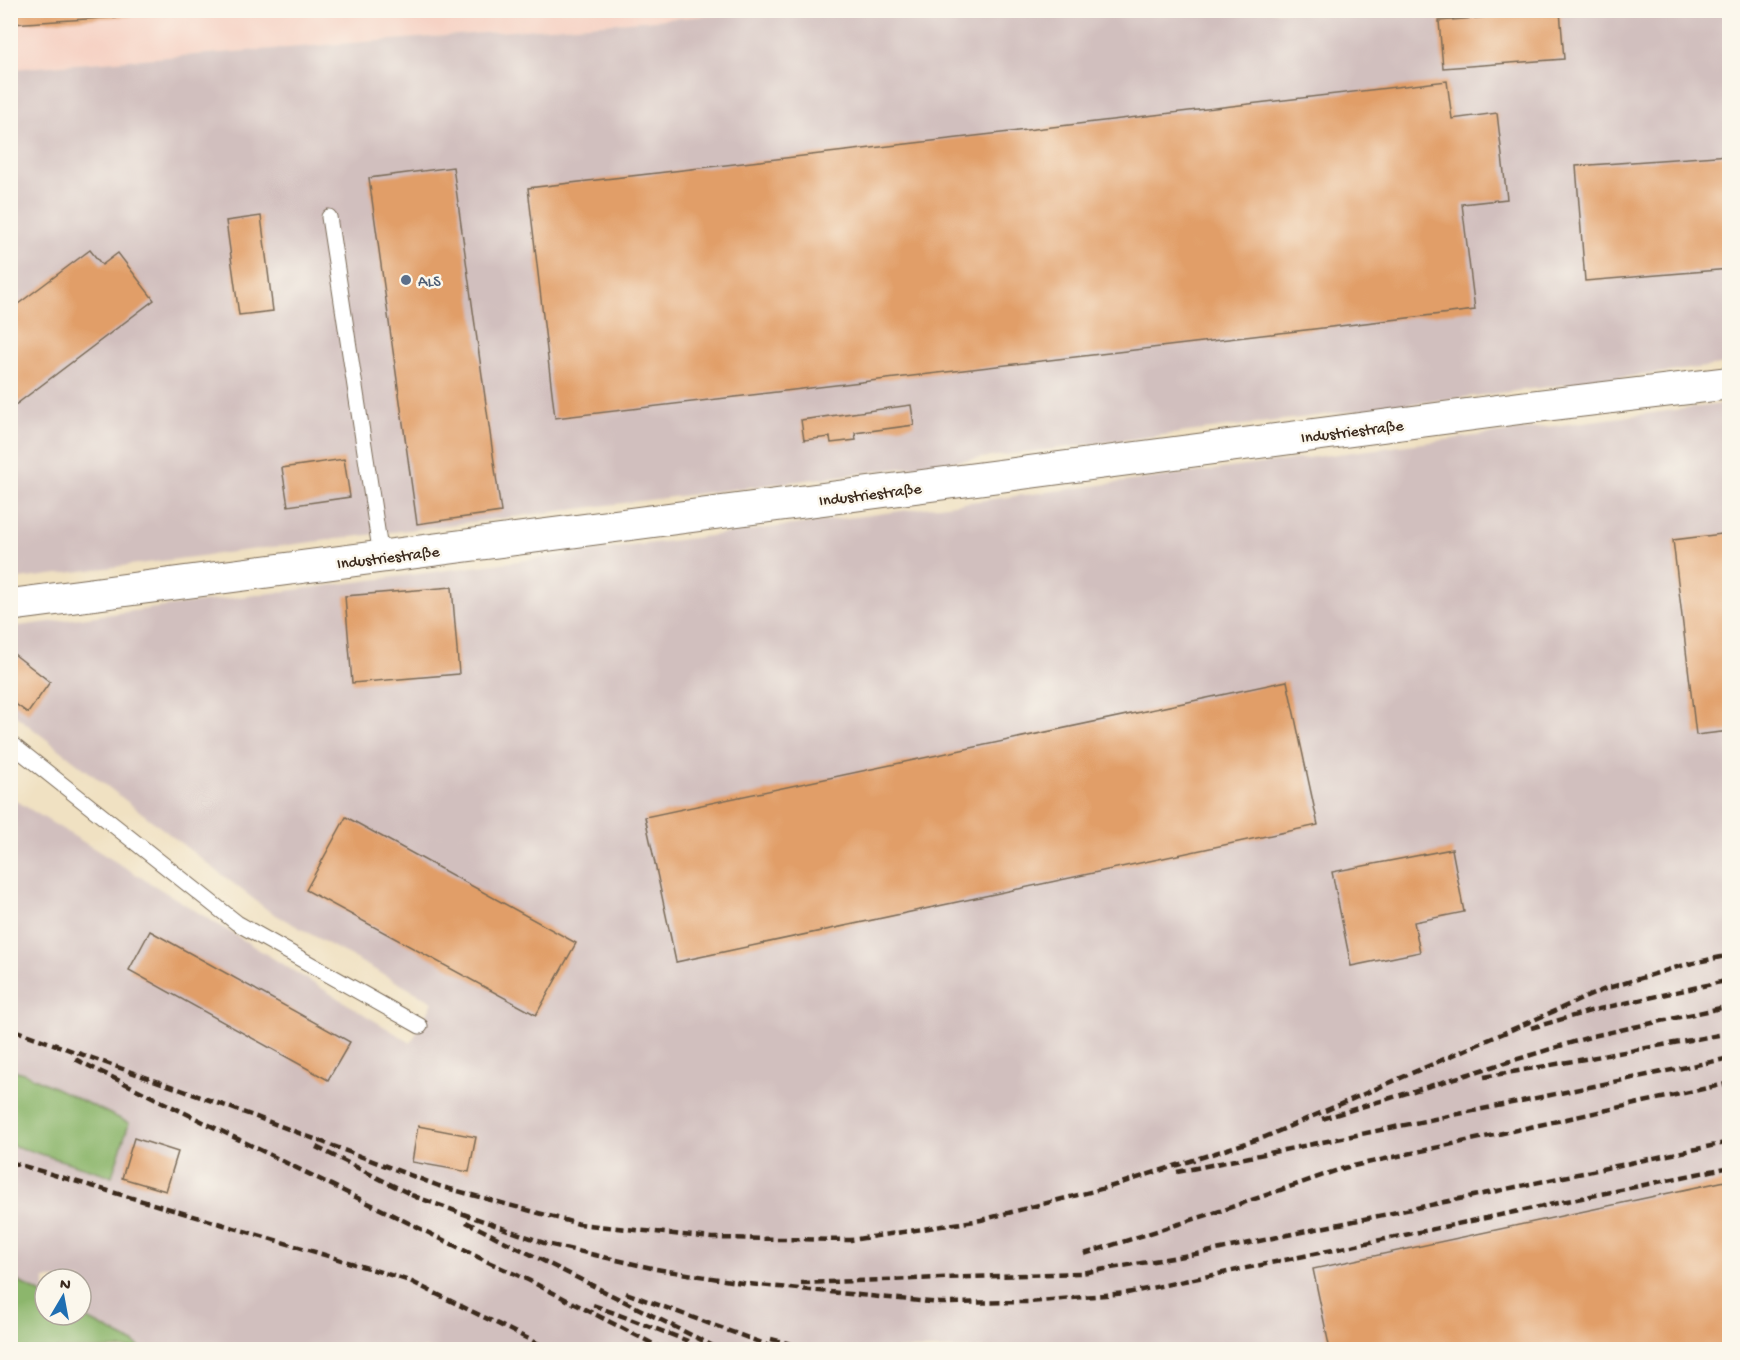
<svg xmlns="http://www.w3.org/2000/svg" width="1740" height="1360" viewBox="0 0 1740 1360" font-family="'Gochi Hand',sans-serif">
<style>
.built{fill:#f6d2c4}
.industrial{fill:#d1bfbe;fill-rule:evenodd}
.forest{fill:#8cb66c;stroke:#647045;stroke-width:1.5}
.building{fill:#e19e68}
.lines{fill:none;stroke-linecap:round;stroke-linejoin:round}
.lane-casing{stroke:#7a6a57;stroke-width:17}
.street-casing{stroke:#7a6a57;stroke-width:34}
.lane{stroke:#fff;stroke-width:15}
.street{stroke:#fff;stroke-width:32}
.rail{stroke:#3b2a1e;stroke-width:4.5;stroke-dasharray:9 4.5;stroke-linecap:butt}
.service-dot{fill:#5c6f8a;stroke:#fbf7ec;stroke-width:2}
.labels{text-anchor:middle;stroke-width:5;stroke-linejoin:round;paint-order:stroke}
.service-label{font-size:16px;fill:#4e5e75;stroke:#fbf7ec;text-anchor:start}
.street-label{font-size:16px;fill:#3b2a1e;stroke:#fbf7ec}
</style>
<rect width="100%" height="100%" fill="#fbf7ec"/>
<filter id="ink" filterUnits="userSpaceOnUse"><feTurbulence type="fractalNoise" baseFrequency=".0167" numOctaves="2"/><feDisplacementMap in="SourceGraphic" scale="12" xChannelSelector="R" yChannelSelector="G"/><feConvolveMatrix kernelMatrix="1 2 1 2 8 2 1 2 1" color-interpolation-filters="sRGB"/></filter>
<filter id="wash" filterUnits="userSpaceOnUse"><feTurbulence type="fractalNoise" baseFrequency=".008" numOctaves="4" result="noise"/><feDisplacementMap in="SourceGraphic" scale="24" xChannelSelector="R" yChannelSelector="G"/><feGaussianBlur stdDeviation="1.35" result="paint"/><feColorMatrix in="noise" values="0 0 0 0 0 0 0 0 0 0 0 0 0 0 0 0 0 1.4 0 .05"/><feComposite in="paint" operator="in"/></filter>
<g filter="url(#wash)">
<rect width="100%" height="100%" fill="#f0e1c2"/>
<!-- built -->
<path class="built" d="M 11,11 L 772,11 L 11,69 Z"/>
<!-- industrial -->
<g class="industrial">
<path d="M 772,11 L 1729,11 L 1729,364 L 11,580 L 11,69 Z"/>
<path d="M 1729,403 L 1729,1349 L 11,1349 L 11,1145 L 112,1176 L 129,1124 L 26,1074 L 11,1069 L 10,797 L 411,1043 L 433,1002 L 269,911 L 11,712 L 11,627 ZM 45,1279 L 81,1279 L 81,1315 L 45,1315 Z"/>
</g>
<!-- forest -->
<g class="forest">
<path d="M 11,1069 L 26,1074 L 129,1123 L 112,1176 L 11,1145 Z"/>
<path d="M 10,1277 L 45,1296 L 45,1315 L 80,1315 L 134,1343 L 142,1349 L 11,1349 Z"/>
</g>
<g id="blocks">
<!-- building -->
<g class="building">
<path d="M 10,10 L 193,10 L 193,12 L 11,24 Z"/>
<path d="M 1560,11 L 1564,59 L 1443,68 L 1439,21 Z"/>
<path d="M 1447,81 L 1452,119 L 1497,113 L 1507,199 L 1462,204 L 1475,310 L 555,418 L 528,188 Z"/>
<path d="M 1730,155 L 1730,269 L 1585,281 L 1576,166 Z"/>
<path d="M 453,167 L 501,512 L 417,524 L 369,178 Z"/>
<path d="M 261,216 L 273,311 L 239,315 L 226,221 Z"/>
<path d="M 90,250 L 102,265 L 118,253 L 154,300 L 10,409 L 10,310 Z"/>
<path d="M 911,405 L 914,425 L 855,433 L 856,440 L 831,443 L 830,437 L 804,440 L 801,420 Z"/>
<path d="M 344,459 L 350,497 L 288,506 L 282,468 Z"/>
<path d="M 1730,533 L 1730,731 L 1696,735 L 1673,540 Z"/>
<path d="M 452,587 L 459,674 L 352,683 L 345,596 Z"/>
<path d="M 10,651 L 50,682 L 28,713 L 10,700 Z"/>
<path d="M 1287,681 L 1318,825 L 676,962 L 645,817 Z"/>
<path d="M 346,817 L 576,943 L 536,1015 L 306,890 Z"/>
<path d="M 1452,849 L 1464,912 L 1414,922 L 1420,952 L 1351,966 L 1332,872 Z"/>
<path d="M 150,931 L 350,1042 L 328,1080 L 129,970 Z"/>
<path d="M 418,1126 L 476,1137 L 469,1172 L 412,1162 Z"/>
<path d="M 134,1138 L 178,1152 L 166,1191 L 122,1178 Z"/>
<path d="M 1730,1180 L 1730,1350 L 1330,1350 L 1313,1269 Z"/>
</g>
</g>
</g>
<g filter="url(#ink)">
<use href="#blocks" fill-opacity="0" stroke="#7a6a57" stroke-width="1.5"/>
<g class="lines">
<!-- lane casing -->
<g class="lane-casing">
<g id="lane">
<path d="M 329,217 L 381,556"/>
<path d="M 10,743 L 237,923 L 420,1026"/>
</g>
</g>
<!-- street casing -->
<g class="street-casing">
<path id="street" d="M 10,605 L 1520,408 L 1730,383"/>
</g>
<!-- lane -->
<use href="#lane" class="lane"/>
<!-- street -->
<use href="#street" class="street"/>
<!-- rail -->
<g class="rail">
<path d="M 1531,1028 L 1594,1010 L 1730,980"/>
<path d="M 14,1030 L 251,1115 L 439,1186 L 579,1224 L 712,1238 L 851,1240 L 981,1220 L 1109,1187 L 1265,1137 L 1605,989 L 1684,965 L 1730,955"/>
<path d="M 75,1059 L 486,1261 L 528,1280 L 665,1350"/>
<path d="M 1484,1077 L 1730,1033"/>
<path d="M 1322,1119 L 1593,1036 L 1730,1006"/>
<path d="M 316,1147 L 418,1198"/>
<path d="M 10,1162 L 292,1245 L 410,1281 L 551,1350"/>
<path d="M 1177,1172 L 1730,1058"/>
<path d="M 411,1195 L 547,1244 L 656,1269 L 749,1284 L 940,1303 L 1029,1302 L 1127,1293 L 1730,1167"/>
<path d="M 466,1222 L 721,1350"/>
<path d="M 1084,1254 L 1220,1211 L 1344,1168 L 1730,1083"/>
<path d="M 801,1283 L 1081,1273 L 1202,1253 L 1730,1142"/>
<path d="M 626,1293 L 781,1350"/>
<path d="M 593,1305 L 688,1341"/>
<path d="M 771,1339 L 815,1350"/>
</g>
</g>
</g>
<!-- markers -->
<circle class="service-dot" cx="406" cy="280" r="6"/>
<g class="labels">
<!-- service labels -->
<g class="service-label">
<text x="418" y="286">ALS</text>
</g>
<!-- street labels -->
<g class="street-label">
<text transform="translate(1352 430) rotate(-7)" y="6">Industriestraße</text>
<text transform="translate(870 493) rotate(-7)" y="6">Industriestraße</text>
<text transform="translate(388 556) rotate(-7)" y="6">Industriestraße</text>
</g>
</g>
<!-- margin -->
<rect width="1740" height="1360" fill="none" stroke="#fbf7ec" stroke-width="36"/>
<!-- north arrow -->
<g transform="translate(63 1297) rotate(10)"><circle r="28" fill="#fbf7ec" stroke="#aea59a" stroke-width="1.5"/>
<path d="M0-4.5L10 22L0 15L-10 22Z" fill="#1f6fb2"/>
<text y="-9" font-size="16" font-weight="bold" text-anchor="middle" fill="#3b2a1e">N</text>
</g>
</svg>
